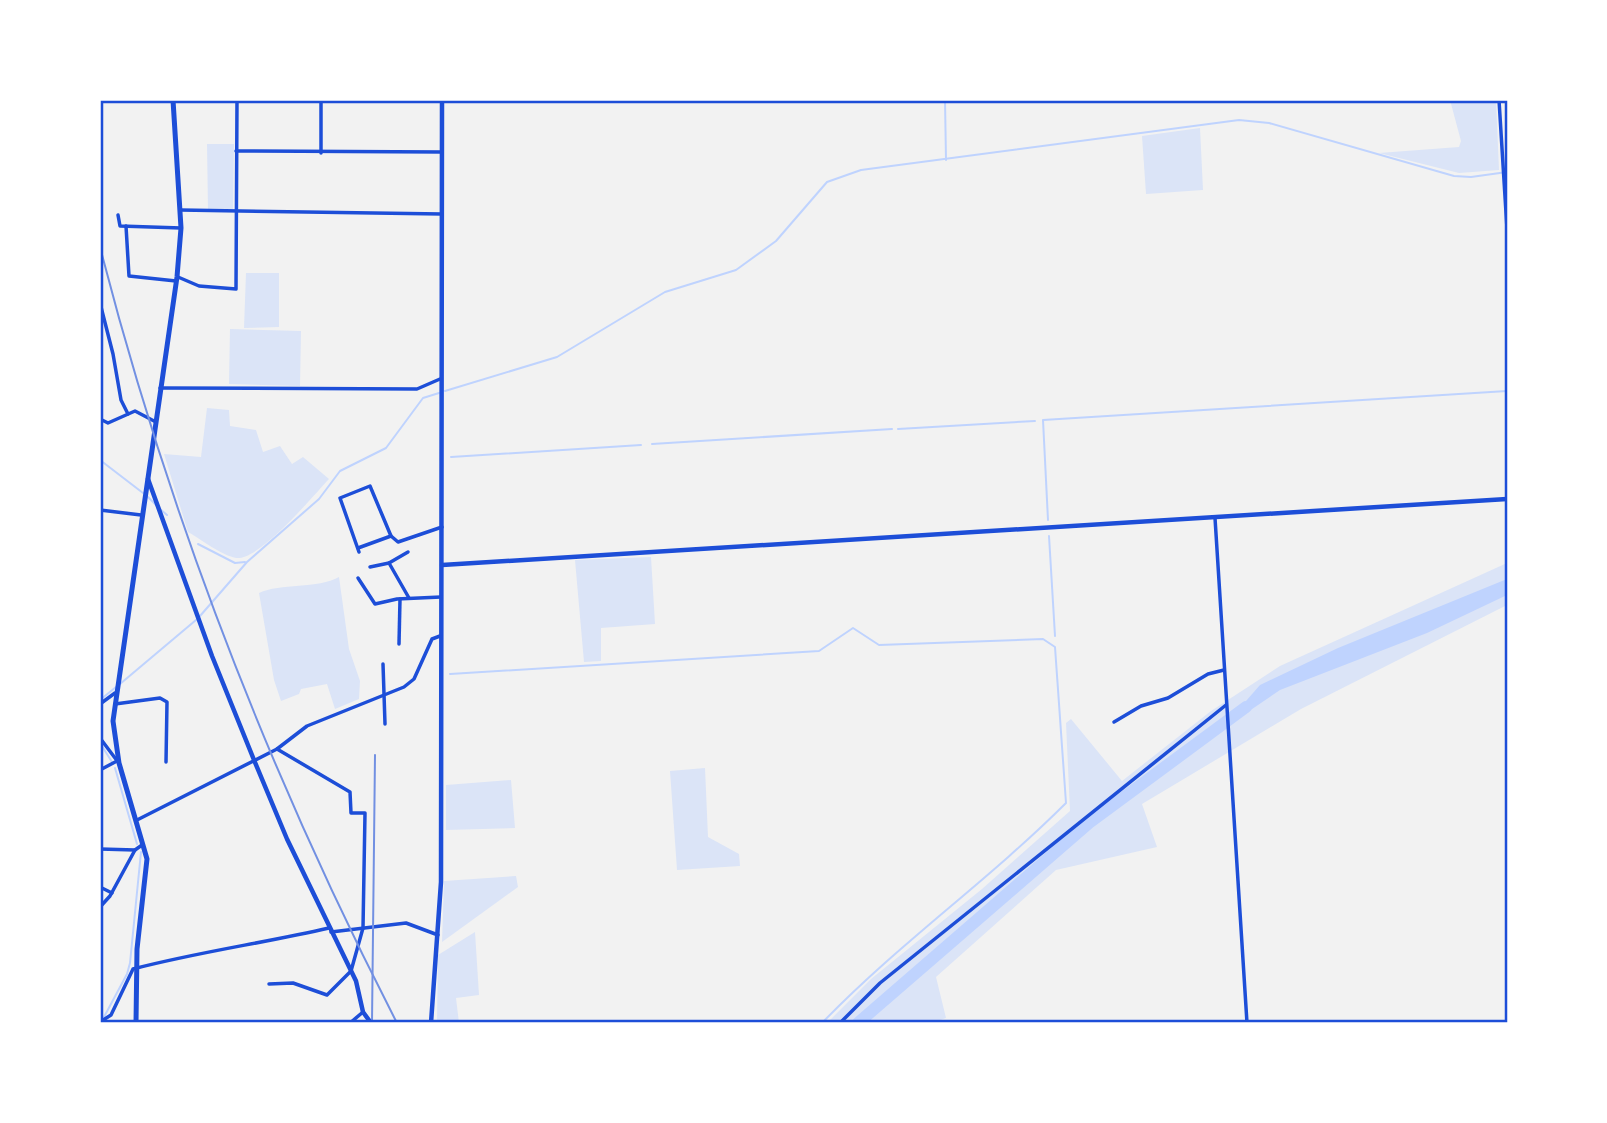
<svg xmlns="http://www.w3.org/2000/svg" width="1607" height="1123" viewBox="0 0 1607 1123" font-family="'Roboto Serif',serif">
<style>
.green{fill:#dbe4f7}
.water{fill:#bfd3fe}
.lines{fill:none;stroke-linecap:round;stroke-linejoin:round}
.stream{stroke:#bfd3fe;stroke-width:2}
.river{stroke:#bfd3fe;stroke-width:12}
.minor{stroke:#1d4ed8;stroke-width:3.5}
.tertiary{stroke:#1d4ed8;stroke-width:4.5}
.primary{stroke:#1d4ed8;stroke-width:5}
.rail{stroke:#7290e2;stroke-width:2}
.neatline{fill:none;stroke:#1d4ed8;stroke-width:2.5}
</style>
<rect width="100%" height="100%" fill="#f2f2f2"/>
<!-- green -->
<g class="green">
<path d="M 1450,100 L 1496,100 L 1499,170 L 1459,173 L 1379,153 L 1459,147 L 1461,141 Z"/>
<path d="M 1200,128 L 1203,190 L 1146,194 L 1142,136 Z"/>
<path d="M 207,144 L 234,144 L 233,209 L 208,210 Z"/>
<path d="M 246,273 L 279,273 L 279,327 L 244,328 Z"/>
<path d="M 230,329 L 301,331 L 300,386 L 229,384 Z"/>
<path d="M 207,408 L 229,410 L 230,426 L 256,430 L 263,452 L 280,446 L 292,464 L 303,457 L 329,479 C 313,496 259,561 236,558 C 221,555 202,540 188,532 L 164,454 L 201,457 Z"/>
<path d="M 651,557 L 655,624 L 601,628 L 601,661 L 584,662 L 575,560 Z"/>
<path d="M 1507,563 L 1507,605 L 1301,709 L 1142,804 L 1157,847 L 1056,870 L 936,977 L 946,1018 L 930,1023 L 827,1023 L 871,979 L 982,889 L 1070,811 L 1066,723 L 1071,719 L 1122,781 L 1211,711 L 1280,666 Z"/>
<path d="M 339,577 L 349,649 L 360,681 L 359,699 L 335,709 L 327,684 L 301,689 L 299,694 L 281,701 L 274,680 L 259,593 C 280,583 318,589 339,577 Z"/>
<path d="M 705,768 L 708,837 L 739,854 L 740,866 L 677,870 L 670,771 Z"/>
<path d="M 511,780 L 515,828 L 446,830 L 446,785 Z"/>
<path d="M 516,876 L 518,887 L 442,942 L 444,881 Z"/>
<path d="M 475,932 L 479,995 L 456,998 L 459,1023 L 437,1023 L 438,955 Z"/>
</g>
<!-- water -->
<path class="water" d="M 1507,579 L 1507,595 L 1427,633 L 1280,690 L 1233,722 L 1232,717 L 1260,685 L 1338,648 Z"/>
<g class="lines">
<!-- stream -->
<g class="stream">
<path d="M 945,100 L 946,160"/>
<path d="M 445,391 L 557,357 L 665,292 L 736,270 L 776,241 L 827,182 L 861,170 L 1239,120 L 1269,123 L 1454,176 L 1471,177 L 1507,172"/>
<path d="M 898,429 L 1035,421"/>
<path d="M 652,444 L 892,429"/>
<path d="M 451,457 L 641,445"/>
<path d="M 100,460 L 143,493"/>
<path d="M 148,497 L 156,505"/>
<path d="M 160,509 L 167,515"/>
<path d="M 1048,520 L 1043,420 L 1507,391"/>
<path d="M 1049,536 L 1055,636"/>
<path d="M 198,544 L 235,563 L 245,562"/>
<path d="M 200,616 L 247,562 L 319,499 L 340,471 L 386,448 L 423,398 L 439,393"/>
<path d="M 450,674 L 819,651 L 853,628 L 879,645 L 1043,639 L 1055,647 L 1066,803 C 988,881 898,944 822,1023"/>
<path d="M 120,684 L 196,620"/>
<path d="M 100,700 L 116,687"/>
<path d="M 100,743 L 112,762"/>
<path d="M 115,768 L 137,844"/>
<path d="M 100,1019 L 104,1017 L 127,974 L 130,963 L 141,852"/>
</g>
<!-- river -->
<path class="river" d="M 858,1023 L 1089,823 L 1246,707"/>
<!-- minor -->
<g class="minor">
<path d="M 1499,100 L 1507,229"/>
<path d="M 236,151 L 442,152"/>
<path d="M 321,153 L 321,100"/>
<path d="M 180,210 L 442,214"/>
<path d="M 118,215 L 120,226 L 181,228"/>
<path d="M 126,226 L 129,276 L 176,281"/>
<path d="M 178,277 L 199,286 L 236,289 L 237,100"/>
<path d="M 100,303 L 113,354 L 121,400 L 128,414"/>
<path d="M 160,388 L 417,389 L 440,379"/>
<path d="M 100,419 L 108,423 L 135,411 L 154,421"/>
<path d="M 100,510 L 141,515"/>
<path d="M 1215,518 L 1247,1023"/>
<path d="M 358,548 L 391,536"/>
<path d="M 359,552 L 340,498 L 370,486 L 391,536 L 398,542 L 442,527"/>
<path d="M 389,563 L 408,552"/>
<path d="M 370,567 L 389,563 L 409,598"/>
<path d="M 358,578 L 375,604 L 397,599 L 441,597"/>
<path d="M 399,644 L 400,599"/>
<path d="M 383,664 L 385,724"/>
<path d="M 100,704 L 115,693"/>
<path d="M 115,704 L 160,698 L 167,702 L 166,762"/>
<path d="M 1114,722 L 1141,706 L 1168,698 L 1208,674 L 1224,670"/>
<path d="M 100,738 L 118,762"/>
<path d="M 100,770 L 117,761"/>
<path d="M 137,820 L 277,749 L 307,726 L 404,687 L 414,679 L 432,639 L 440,636"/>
<path d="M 100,849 L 135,850"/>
<path d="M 100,887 L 112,893"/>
<path d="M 100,907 L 110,896 L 135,850 L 142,845"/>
<path d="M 331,932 L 406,923 L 438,935"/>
<path d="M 269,984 L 293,983 L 327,995 L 351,971 L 363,928 L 365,813 L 351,813 L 350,792 L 277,749"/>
<path d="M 100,1022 L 111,1015 L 133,969 C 198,952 264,943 329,928"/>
<path d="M 350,1023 L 363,1012"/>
<path d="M 840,1023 L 880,983 L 1226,705"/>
</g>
<!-- tertiary -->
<g class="tertiary">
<path d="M 148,479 L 212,656 L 254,760 L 287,839 L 356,981 L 363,1012 L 371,1023"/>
<path d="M 442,565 L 1507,499"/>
<path d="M 431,1023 L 441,882 L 442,100"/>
</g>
<!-- primary -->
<path class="primary" d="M 136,1023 L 137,949 L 147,859 L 119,763 L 113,721 L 177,277 L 181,228 L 173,100"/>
<!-- rail -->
<g class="rail">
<path d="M 100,247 C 169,516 270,776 397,1023"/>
<path d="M 372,1023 L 375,755"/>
</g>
</g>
<!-- border -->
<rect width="1607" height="1123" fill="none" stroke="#ffffff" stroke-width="203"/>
<rect x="102" y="102" width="1404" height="919" class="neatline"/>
</svg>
